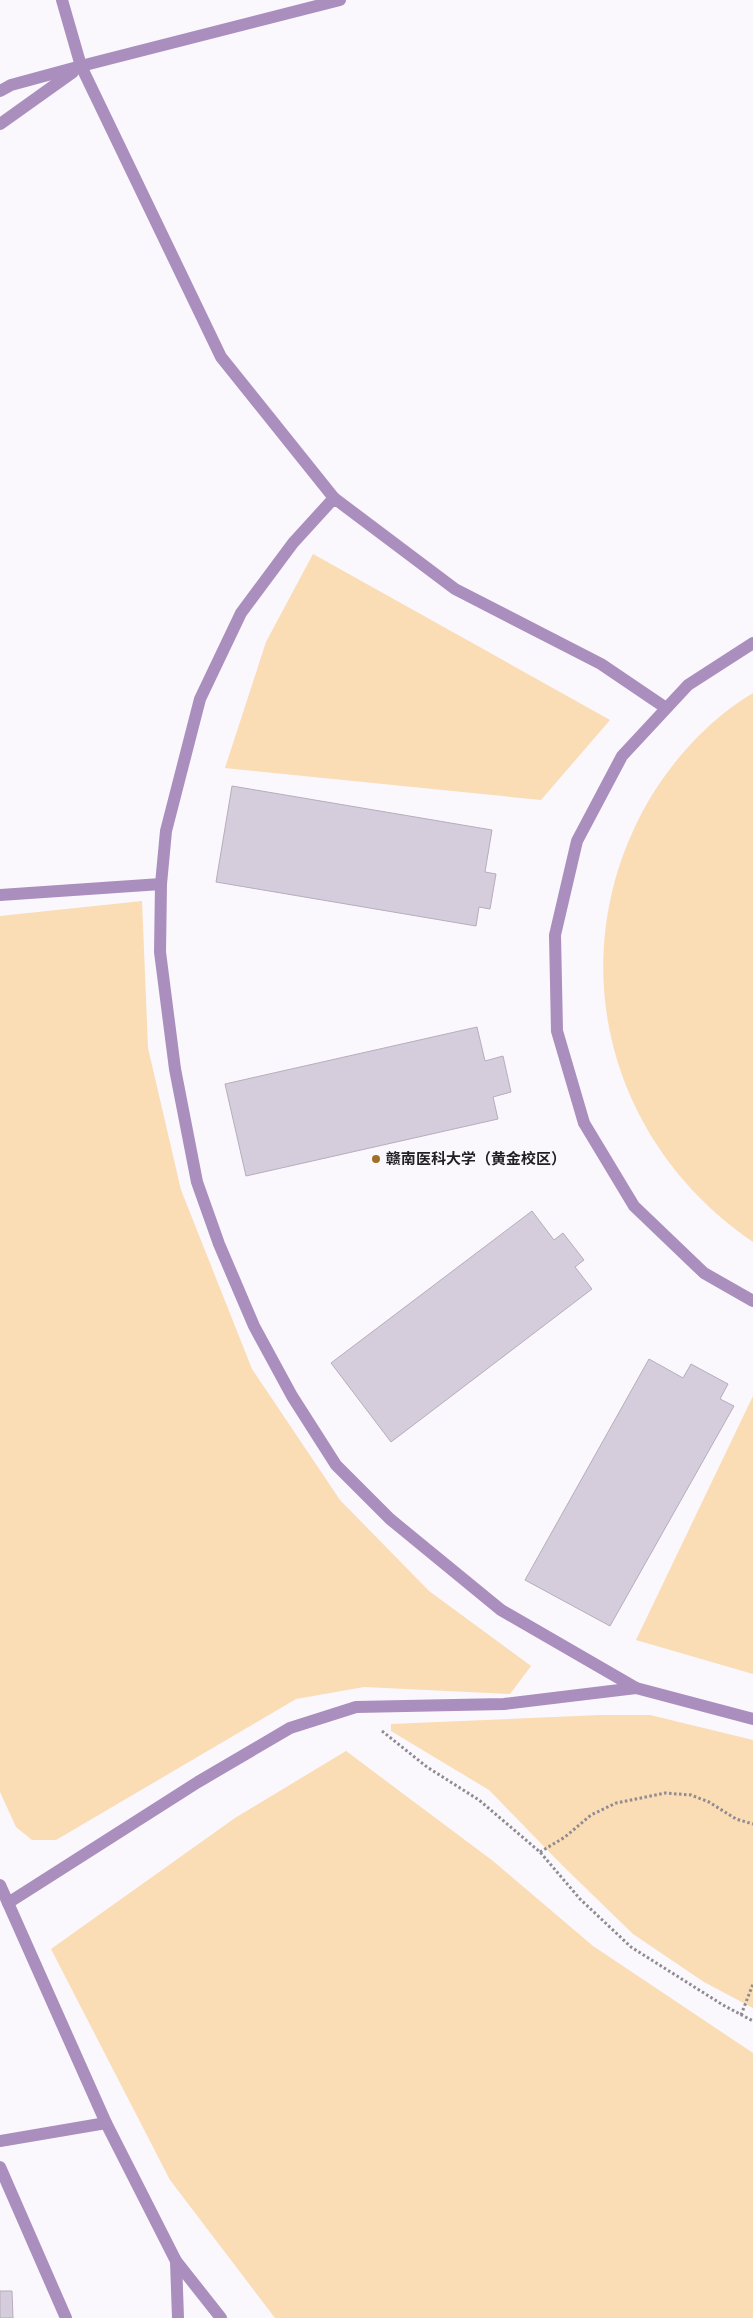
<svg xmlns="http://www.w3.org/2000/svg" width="753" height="2318" viewBox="0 0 753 2318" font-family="'DejaVu Sans','Noto Sans SC',sans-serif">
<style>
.green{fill:#fadcb5}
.building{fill:#d5ccdc;stroke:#b6adbd}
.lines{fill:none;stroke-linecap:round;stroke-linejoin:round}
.path{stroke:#8f8b91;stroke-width:3;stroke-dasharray:2.5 2.5;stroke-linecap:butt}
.street{stroke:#aa8ebd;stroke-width:12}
.poi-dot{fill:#a06e24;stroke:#faf7fd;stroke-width:2}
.labels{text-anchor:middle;stroke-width:5;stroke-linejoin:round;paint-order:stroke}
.poi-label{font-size:15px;font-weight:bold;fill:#221e24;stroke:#faf7fd;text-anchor:start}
</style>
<rect width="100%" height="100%" fill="#faf7fd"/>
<!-- green -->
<g class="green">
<path d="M 313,554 L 610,720 L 541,800 L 225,768 L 266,642 Z"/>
<path d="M 753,693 L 753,1242 C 606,1142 559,955 649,800 C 674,758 711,718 753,693 Z"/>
<path d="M 142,901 L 148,1048 L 181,1190 L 252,1369 L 340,1500 L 429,1591 L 531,1666 L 510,1694 L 364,1687 L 296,1699 L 56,1840 L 32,1840 L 16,1827 L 0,1792 L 0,916 Z"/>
<path d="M 753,1396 L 753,1674 L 636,1640 Z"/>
<path d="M 600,1715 L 650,1715 L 753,1740 L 753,2008 L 704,1982 L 633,1934 L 562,1865 L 489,1790 L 391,1731 L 391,1724 Z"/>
<path d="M 346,1751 L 493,1861 L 593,1946 L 753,2053 L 753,2318 L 275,2318 L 170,2180 L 51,1949 L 235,1818 Z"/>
</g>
<!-- building -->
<g class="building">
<path d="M 232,786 L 492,830 L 485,872 L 496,874 L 490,909 L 479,907 L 476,926 L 216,882 Z"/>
<path d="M 477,1027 L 485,1061 L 503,1056 L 511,1092 L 493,1097 L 498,1119 L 246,1176 L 225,1084 Z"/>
<path d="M 532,1211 L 554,1240 L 563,1233 L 584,1260 L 575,1267 L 592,1289 L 391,1442 L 331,1363 Z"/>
<path d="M 649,1359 L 683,1378 L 691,1364 L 728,1384 L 720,1399 L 734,1406 L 610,1626 L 525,1580 Z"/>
<path d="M 0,2291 L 12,2291 L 13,2318 L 0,2318 Z"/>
</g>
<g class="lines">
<!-- path -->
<g class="path">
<path d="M 382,1731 L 427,1767 L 479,1800 L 540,1852 L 580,1899 L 631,1947 L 723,2005 L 753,2021"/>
<path d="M 540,1852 L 565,1837 L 591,1815 L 616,1803 L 665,1793 L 691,1795 L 709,1802 L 736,1819 L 753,1824"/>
<path d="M 741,2015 L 753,1984"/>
</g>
<!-- street -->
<g class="street">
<path d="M 62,0 L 81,66 L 221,357 L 334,498"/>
<path d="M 0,91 L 11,85 L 81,66 L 340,0"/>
<path d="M 0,124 L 73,72"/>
<path d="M 753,643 L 688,685 L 622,756 L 577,841 L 555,935 L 557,1031 L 584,1123 L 634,1206 L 704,1273 L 753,1301"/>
<path d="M 666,708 L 601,664 L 455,589 L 334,498 L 293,543 L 241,613 L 200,699 L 166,831 L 161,884 L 160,952 L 175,1069 L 197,1182 L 219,1244 L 254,1326 L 292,1396 L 336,1465 L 390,1519 L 501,1610 L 636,1688 L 753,1719"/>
<path d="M 0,895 L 161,884"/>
<path d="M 0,1885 L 106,2123 L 176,2261 L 221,2318"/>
<path d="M 8,1903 L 198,1782 L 290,1728 L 356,1707 L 504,1704 L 636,1688"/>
<path d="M 0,2141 L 106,2123"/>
<path d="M 0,2167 L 66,2318"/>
<path d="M 176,2261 L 178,2318"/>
</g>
</g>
<!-- markers -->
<circle class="poi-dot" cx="376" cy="1159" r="5"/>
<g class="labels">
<!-- poi labels -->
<g class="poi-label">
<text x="386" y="1164">赣南医科大学（黄金校区）</text>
</g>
</g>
</svg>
